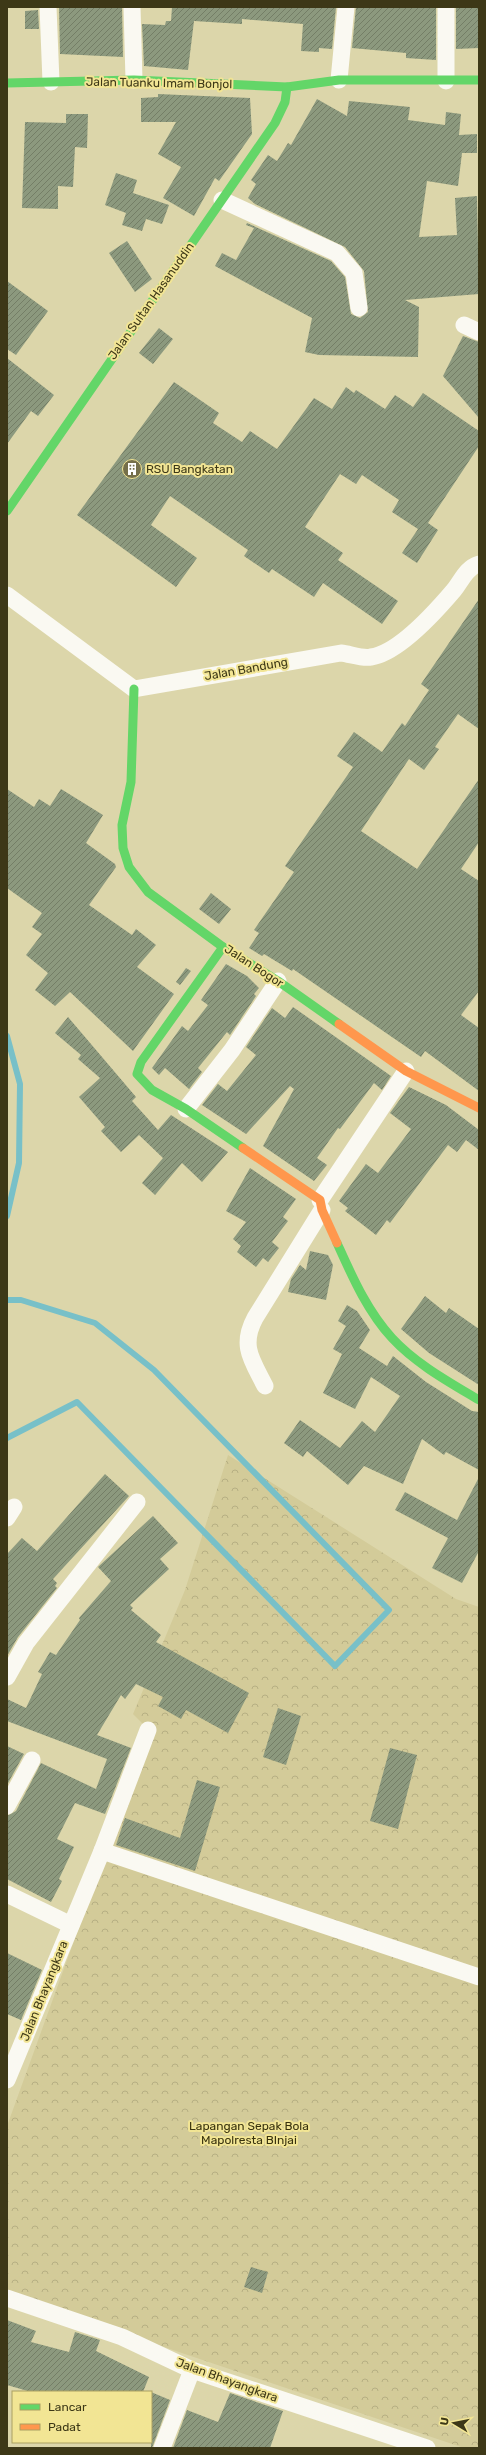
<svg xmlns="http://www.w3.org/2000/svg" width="486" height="2455" viewBox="0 0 486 2455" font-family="Rubik,sans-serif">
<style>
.park{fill:url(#park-crowns)}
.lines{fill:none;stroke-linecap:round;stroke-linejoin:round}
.stream{stroke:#78c0c8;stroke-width:6}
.building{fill:url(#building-hatch)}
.street{stroke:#faf9f2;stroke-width:17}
.fast{stroke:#63d668;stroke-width:9}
.slow{stroke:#ff974d;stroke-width:9}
.labels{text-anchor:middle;stroke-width:4;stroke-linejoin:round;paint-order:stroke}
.street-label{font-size:12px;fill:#3d3817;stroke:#f2e594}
.poi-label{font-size:12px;fill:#3d3817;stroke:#f2e594;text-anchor:start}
.park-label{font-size:12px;fill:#38320d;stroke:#f2e594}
</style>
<defs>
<pattern id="park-crowns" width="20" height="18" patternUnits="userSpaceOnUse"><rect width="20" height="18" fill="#d3cb99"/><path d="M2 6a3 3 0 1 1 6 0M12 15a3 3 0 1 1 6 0" fill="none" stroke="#b6af83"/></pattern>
<pattern id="building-hatch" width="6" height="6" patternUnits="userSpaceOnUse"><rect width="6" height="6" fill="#8c997e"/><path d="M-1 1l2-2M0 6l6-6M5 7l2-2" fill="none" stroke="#747e66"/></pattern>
</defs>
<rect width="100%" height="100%" fill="#dcd6aa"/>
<!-- park -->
<path class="park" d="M 228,1455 L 456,1599 L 479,1607 L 479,2448 L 464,2448 L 7,2294 L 7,2126 L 150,1731 L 133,1714 L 185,1590 Z"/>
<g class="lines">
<!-- stream -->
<g class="stream">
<path d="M 7,1036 L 20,1084 L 19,1163 L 7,1216"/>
<path d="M 7,1300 L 21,1300 L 95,1323 L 154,1370 L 389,1610 L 335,1666 L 77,1402 L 7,1438"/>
</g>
</g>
<!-- building -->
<g class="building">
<path d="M 59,7 L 122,7 L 123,57 L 60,54 Z"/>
<path d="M 172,7 L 336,7 L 332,49 L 319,48 L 319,52 L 301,51 L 303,24 L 242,19 L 242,24 L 194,21 L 188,70 L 144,66 L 142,24 L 165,25 L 166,21 L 171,21 Z"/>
<path d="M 356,7 L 436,7 L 436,60 L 406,58 L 406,53 L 352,48 Z"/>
<path d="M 456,7 L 479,7 L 479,48 L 456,49 Z"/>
<path d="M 38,10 L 39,29 L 25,29 L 25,11 Z"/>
<path d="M 158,94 L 250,98 L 252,134 L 219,181 L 215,178 L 194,216 L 163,198 L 181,167 L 158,154 L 176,122 L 141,122 L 141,98 L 158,97 Z"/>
<path d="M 317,99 L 347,116 L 349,101 L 410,107 L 408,120 L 445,125 L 446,112 L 461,114 L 459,135 L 477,134 L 477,153 L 462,153 L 458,186 L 427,181 L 419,237 L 457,235 L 455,198 L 477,196 L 479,294 L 405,300 L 419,307 L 418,357 L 319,355 L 305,352 L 312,318 L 215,266 L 222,253 L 236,260 L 254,228 L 246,225 L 247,223 L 331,261 L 345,277 L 351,314 L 360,318 L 368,312 L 364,271 L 345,247 L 255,204 L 248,198 L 256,184 L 251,180 L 268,155 L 277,161 L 288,143 L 291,145 Z"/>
<path d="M 66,114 L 88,114 L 87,148 L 75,147 L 73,187 L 58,186 L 58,209 L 22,208 L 25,122 L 66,123 Z"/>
<path d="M 116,173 L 137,180 L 133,193 L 169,205 L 162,224 L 146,219 L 142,231 L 122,225 L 126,213 L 105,205 Z"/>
<path d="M 127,241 L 152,279 L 135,292 L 109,253 Z"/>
<path d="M 7,281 L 48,311 L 16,355 L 7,349 Z"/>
<path d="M 159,328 L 173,339 L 153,364 L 139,353 Z"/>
<path d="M 463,336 L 479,342 L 479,418 L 443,376 Z"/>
<path d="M 7,358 L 54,395 L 38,416 L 31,411 L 7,444 Z"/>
<path d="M 174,382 L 219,413 L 213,423 L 242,442 L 250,431 L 277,449 L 314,398 L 332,409 L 346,387 L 354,393 L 356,390 L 385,409 L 395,395 L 413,407 L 423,393 L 479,431 L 479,446 L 428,523 L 438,530 L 417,563 L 402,553 L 418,529 L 392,512 L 399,500 L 362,475 L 356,484 L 340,474 L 305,527 L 343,553 L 338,560 L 398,601 L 382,624 L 323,583 L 314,597 L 272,569 L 269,573 L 244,556 L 248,550 L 170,496 L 151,525 L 197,558 L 176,587 L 77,515 Z"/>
<path d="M 479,599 L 479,729 L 458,714 L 435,747 L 439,749 L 424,770 L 409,759 L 361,831 L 417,869 L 479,779 L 479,842 L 461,869 L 479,881 L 479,991 L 461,1015 L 479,1028 L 479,1091 L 425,1051 L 421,1057 L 293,969 L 292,971 L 264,954 L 262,956 L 249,948 L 259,933 L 254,930 L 294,872 L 285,866 L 353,767 L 337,756 L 354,732 L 382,752 L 402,723 L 405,726 L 429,690 L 421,684 Z"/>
<path d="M 7,789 L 34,807 L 39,799 L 50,806 L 61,789 L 103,815 L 86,843 L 115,864 L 116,867 L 89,905 L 132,935 L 136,929 L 156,945 L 137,967 L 174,994 L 133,1051 L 70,992 L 55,1006 L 35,990 L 48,973 L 26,955 L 42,934 L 32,927 L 42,913 L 7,888 Z"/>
<path d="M 211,893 L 231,909 L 219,924 L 199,909 Z"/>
<path d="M 226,964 L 247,976 L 259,988 L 254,994 L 256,996 L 230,1035 L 227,1032 L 198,1068 L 202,1072 L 189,1089 L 165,1068 L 159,1075 L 152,1068 L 182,1026 L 188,1031 L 208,1005 L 201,1000 Z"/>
<path d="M 186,968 L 191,971 L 180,985 L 176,982 Z"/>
<path d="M 293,1007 L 391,1076 L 382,1090 L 374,1083 L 340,1129 L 338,1128 L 317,1158 L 327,1165 L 314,1181 L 263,1146 L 294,1089 L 290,1086 L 246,1134 L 202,1105 L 218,1084 L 227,1091 L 256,1055 L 246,1047 L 272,1008 L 285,1018 Z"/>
<path d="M 68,1017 L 136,1097 L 132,1101 L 158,1130 L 171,1115 L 228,1152 L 202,1182 L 182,1163 L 155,1195 L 142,1183 L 163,1158 L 139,1135 L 121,1152 L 101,1131 L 105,1127 L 79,1097 L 100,1078 L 78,1059 L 81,1055 L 55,1033 Z"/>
<path d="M 409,1087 L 446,1105 L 479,1130 L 479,1150 L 466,1140 L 457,1152 L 448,1145 L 390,1223 L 387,1220 L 376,1235 L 345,1211 L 348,1208 L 339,1201 L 366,1164 L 378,1173 L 411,1129 L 390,1113 Z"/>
<path d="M 250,1168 L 296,1199 L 283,1217 L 288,1221 L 272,1242 L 279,1248 L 268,1262 L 263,1258 L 256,1267 L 237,1252 L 241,1246 L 233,1239 L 246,1222 L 226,1211 Z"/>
<path d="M 310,1251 L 328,1255 L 333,1265 L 326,1300 L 288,1292 L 291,1279 L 300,1265 L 306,1270 Z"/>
<path d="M 425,1296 L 446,1313 L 449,1308 L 479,1329 L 479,1385 L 429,1353 L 401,1329 Z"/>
<path d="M 347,1305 L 357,1311 L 370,1330 L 359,1348 L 387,1366 L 393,1356 L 426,1382 L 472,1411 L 479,1412 L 479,1470 L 446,1452 L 444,1455 L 422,1439 L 403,1484 L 364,1466 L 348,1485 L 307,1451 L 303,1457 L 284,1443 L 300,1420 L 340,1448 L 362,1421 L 375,1432 L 400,1396 L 371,1377 L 355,1409 L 323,1393 L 342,1354 L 333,1349 L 346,1326 L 338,1321 Z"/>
<path d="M 105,1474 L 129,1496 L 53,1579 L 57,1583 L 55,1586 L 57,1588 L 18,1637 L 7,1656 L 7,1554 L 22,1538 L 37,1551 Z"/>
<path d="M 479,1477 L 479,1551 L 462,1583 L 432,1568 L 448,1538 L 395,1510 L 405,1492 L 457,1520 Z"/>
<path d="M 153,1516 L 178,1543 L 160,1559 L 169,1569 L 130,1605 L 133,1608 L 131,1610 L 161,1635 L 156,1642 L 249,1693 L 228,1733 L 186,1710 L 181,1719 L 158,1706 L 163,1697 L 136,1684 L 125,1699 L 121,1695 L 97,1735 L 131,1748 L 105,1814 L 75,1803 L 57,1839 L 74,1847 L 59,1879 L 62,1881 L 51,1902 L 7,1879 L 7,1816 L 16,1811 L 41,1763 L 96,1789 L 107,1759 L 7,1721 L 7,1699 L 26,1708 L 42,1674 L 38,1672 L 50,1652 L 56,1655 L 80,1620 L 79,1618 L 111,1581 L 98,1567 Z"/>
<path d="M 278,1708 L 301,1716 L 286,1765 L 263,1757 Z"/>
<path d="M 7,1746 L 24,1754 L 7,1785 Z"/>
<path d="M 390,1748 L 417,1755 L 398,1829 L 370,1821 Z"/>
<path d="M 197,1780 L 220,1787 L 195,1871 L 116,1845 L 125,1818 L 180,1838 Z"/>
<path d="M 7,1953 L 42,1970 L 21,2020 L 7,2014 Z"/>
<path d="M 251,2267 L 268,2272 L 262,2293 L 244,2287 Z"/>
<path d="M 7,2320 L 36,2331 L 31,2342 L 69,2352 L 75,2332 L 100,2340 L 96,2351 L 149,2377 L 143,2392 L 31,2392 L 7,2385 Z"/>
<path d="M 151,2392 L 170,2400 L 152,2448 L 151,2448 Z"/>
<path d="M 230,2393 L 283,2411 L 270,2448 L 173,2448 L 187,2410 L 218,2422 Z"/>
</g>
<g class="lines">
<!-- street -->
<g class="street">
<path d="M 48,7 L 51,82"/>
<path d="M 132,7 L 134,80"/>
<path d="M 446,7 L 446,81"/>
<path d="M 339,80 L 346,7"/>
<path d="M 222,200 L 337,253 L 354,273 L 359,308"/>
<path d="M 464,325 L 479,332"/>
<path d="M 7,595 L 134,689 L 341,653 C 350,654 363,659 371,657 C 399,653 437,610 454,590 C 462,580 466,568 479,564"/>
<path d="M 186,1109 L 232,1050 L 278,981"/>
<path d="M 320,1200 L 406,1071"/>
<path d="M 265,1386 C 252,1360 240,1346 255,1318 L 322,1210"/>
<path d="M 7,1518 L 14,1507"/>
<path d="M 7,1677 L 26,1643 L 137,1502"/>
<path d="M 7,1806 L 32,1760"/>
<path d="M 102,1851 L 479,1977"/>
<path d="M 7,1894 L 71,1925"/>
<path d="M 7,2080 L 102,1851 L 148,1730"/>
<path d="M 7,2298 L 122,2337 L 192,2370 L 427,2448"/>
<path d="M 162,2448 L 192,2370"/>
</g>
<!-- fast -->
<g class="fast">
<path d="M 7,83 L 134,80 L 287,87 L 339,80 L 479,80"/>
<path d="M 7,511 L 275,123 L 285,102 L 287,87"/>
<path d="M 134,689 L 131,782 L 122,825 L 123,848 L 129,867 L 148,892 L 223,947 L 278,981 L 339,1024"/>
<path d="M 223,947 L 141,1062 L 137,1074 L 152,1090 L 186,1109 L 243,1148"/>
<path d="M 337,1243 C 352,1276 367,1311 392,1338 C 416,1364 449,1382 479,1400"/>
</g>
<!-- slow -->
<g class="slow">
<path d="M 339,1024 L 406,1071 L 479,1108"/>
<path d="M 243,1148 L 320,1200 L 322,1210 L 337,1243"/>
</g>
</g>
<!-- icons -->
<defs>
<g id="building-disc" transform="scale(1)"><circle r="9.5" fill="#756f4a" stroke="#f2e594"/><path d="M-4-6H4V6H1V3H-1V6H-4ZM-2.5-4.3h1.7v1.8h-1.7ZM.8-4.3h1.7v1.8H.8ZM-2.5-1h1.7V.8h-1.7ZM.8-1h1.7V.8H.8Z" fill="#fff"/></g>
</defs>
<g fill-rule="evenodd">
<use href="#building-disc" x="132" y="469"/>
</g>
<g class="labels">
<!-- street labels -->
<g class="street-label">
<text transform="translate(159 83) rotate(1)" y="4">Jalan Tuanku Imam Bonjol</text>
<text transform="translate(151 301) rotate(-55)" y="4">Jalan Sultan Hasanuddin</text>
<text transform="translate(246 669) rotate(-10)" y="4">Jalan Bandung</text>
<text transform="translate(254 966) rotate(33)" y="4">Jalan Bogor</text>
<text transform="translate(44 1991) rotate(-68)" y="4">Jalan Bhayangkara</text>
<text transform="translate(227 2380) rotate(20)" y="4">Jalan Bhayangkara</text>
</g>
<!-- poi labels -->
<g class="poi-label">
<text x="146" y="473">RSU Bangkatan</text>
</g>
<!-- park labels -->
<g class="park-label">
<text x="249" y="2130">Lapangan Sepak Bola<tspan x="249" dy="14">Mapolresta BInjai</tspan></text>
</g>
</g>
<!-- border -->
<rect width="486" height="2455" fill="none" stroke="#3d3817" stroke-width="16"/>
<!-- legend -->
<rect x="12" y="2391" width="140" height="52" fill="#f2e594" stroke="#aaa062"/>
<rect x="20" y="2404" width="20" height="6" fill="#63d668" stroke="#aaa062"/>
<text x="48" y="2411" font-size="12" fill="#3d3817">Lancar</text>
<rect x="20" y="2424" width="20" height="6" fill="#ff974d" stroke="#aaa062"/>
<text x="48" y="2431" font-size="12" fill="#3d3817">Padat</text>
<!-- north arrow -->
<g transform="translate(454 2423) rotate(280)" stroke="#f2e594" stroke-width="3" paint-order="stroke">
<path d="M0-3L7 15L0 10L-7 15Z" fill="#3d3817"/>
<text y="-6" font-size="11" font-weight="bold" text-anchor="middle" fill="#3d3817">U</text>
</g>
</svg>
